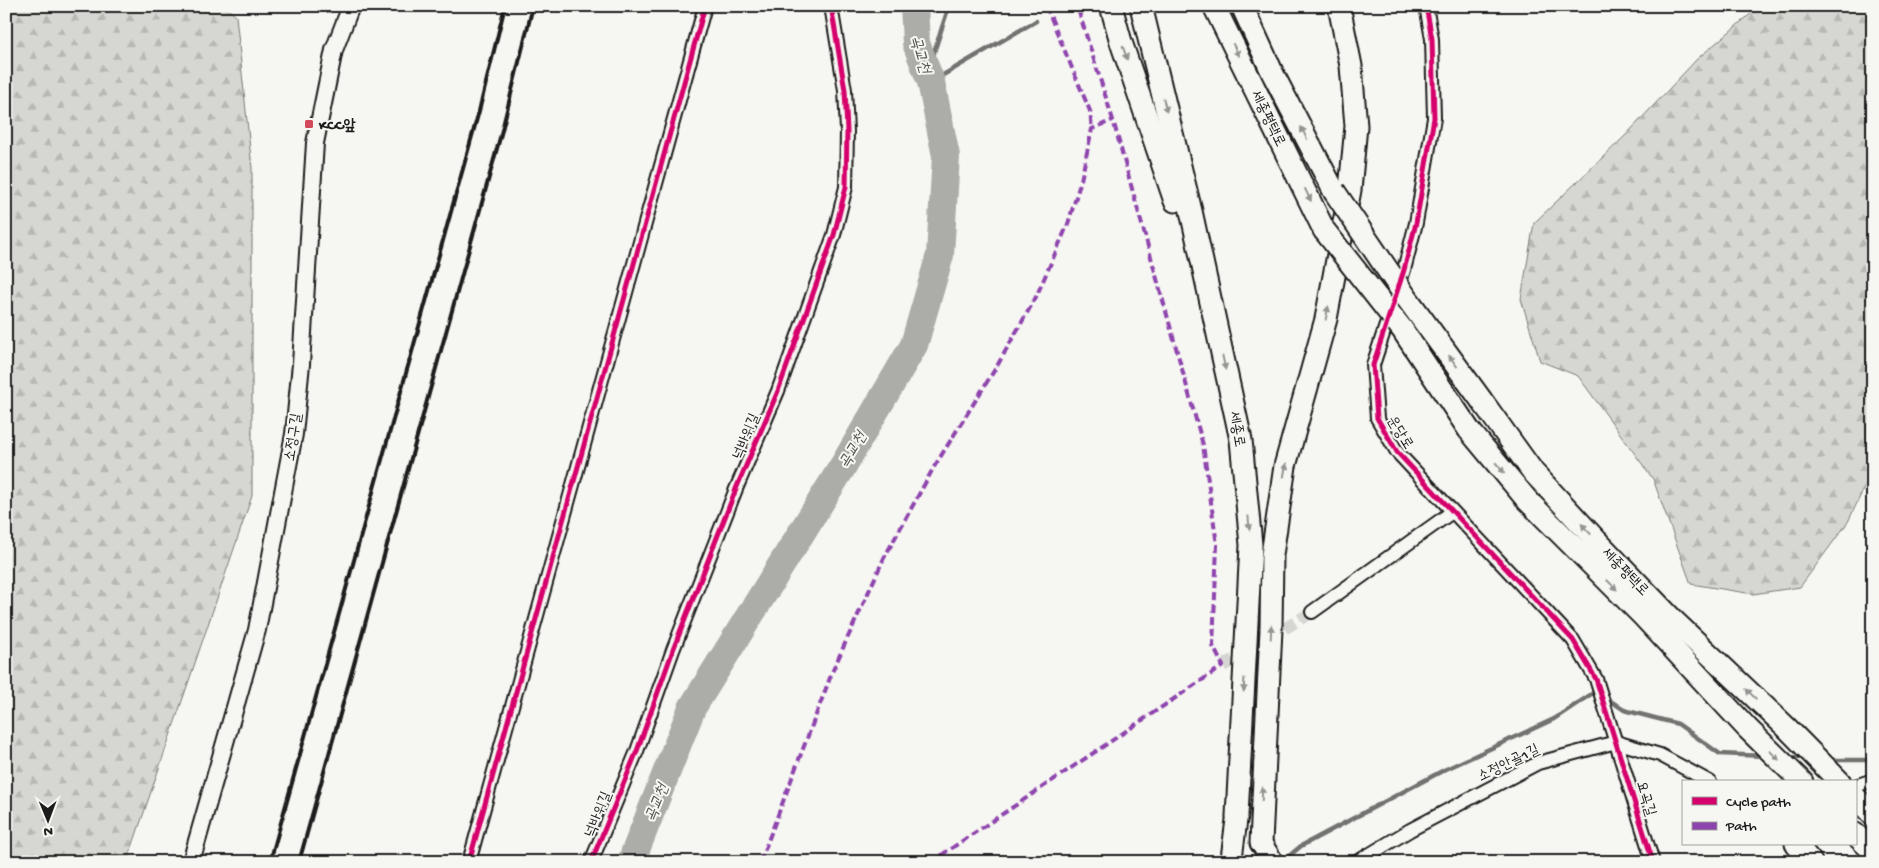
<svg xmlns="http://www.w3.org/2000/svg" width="1879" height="868" viewBox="0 0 1879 868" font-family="'Gochi Hand','Poor Story',sans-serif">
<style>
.forest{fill:url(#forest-firs);stroke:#797977}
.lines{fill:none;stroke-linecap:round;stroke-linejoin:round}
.stream{stroke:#727271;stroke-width:4.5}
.river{stroke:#acaca9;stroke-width:28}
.minor-tunnel{stroke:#d5d5d2;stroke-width:12;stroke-dasharray:12 6;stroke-linecap:butt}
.minor-casing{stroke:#1c1c1c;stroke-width:16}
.tertiary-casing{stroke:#1c1c1c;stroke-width:20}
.primary-casing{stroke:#1c1c1c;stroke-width:24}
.trunk-casing{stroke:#1c1c1c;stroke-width:25}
.minor{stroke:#f6f6f2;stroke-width:12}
.tertiary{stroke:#f6f6f2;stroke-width:16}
.primary{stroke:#f6f6f2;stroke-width:20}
.trunk{stroke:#f6f6f2;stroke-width:21}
.rail{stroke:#1c1c1c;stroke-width:4}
.trunk-bridge-casing{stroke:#1c1c1c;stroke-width:25;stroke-linecap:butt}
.trunk-bridge{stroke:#f6f6f2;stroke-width:21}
.quiet{stroke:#8e44ad;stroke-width:4;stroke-dasharray:8 4;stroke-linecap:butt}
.cycleway-casing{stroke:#f6f6f2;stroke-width:8}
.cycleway{stroke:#d6006c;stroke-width:5}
.oneway{fill:#949492}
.poi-dot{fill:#d1495b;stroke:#f6f6f2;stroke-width:2}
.labels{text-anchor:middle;stroke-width:4;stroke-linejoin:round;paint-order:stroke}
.street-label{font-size:15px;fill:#1c1c1c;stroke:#f6f6f2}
.poi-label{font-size:15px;font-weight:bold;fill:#1c1c1c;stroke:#f6f6f2;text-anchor:start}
.water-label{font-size:16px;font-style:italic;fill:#565654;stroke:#f6f6f2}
</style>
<defs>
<pattern id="forest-firs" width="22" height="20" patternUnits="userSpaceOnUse" patternTransform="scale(1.25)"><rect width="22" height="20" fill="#d6d6d2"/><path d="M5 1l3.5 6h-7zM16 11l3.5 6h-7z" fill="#b7b7b4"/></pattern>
</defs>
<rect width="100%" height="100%" fill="#f6f6f2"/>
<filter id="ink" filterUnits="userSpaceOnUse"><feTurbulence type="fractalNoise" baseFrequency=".02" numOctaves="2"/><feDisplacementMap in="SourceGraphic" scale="10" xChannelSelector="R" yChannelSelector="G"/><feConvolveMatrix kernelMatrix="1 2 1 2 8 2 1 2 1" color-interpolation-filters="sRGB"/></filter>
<g filter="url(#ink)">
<!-- forest -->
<g class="forest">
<path d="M 6,6 L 224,6 L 236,16 L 252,168 L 252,496 L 127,862 L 6,862 Z"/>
<path d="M 1760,6 L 1873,6 L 1873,469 L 1848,522 L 1800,587 L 1753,594 L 1691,584 L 1653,479 L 1578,376 L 1540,361 L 1521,299 L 1534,223 L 1625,136 L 1697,59 Z"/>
</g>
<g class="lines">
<!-- stream -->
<g class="stream">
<path d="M 931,82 L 1036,21"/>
<path d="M 931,82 L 934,52 L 949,6"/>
<path d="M 1605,697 L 1624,710 L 1678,724 L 1720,754 L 1764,756"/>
<path d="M 1787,757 L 1807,758"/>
<path d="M 1827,760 L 1867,760 L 1873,758"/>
<path d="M 1289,856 L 1301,846 L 1444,770 L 1554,719 L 1596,691 L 1598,693"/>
</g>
<!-- river -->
<path class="river" d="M 631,862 L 692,708 L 843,466 L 914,345 L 940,255 L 946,156 L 931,82 L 916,43 L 914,6"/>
<!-- minor-tunnel -->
<path class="minor-tunnel" d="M 1223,666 L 1312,612"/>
<!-- minor casing -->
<g class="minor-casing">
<g id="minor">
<path d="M 1426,6 L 1432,39 L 1434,118 L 1416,223 L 1404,270 L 1373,365 L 1377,418 L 1397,452 L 1573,640 L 1596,679 L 1653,862"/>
<path d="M 1312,612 L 1452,512"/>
<path d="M 1855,786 L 1873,780"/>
<path d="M 469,862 L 705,6"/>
<path d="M 591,862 L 637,751 L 673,650 L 736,489 L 778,391 L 834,235 L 846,187 L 847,131 L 845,90 L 831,6"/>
<path d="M 1357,862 L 1410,830 L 1538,763 L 1616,742 L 1660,755 L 1710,782"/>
</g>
</g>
<!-- tertiary casing -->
<g class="tertiary-casing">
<path id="tertiary" d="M 191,862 L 257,630 L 294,434 L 301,364 L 315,143 L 334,50 L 351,6"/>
</g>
<!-- primary casing -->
<g class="primary-casing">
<g id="primary">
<path d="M 1261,843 L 1273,862"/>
<path d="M 1231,862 L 1237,816"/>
</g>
</g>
<!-- trunk casing -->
<g class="trunk-casing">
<g id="trunk">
<path d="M 1111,6 L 1121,42 L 1175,201"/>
<path d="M 1141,6 L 1191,211 L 1241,440 L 1251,545 L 1237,816"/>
<path d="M 1214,6 L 1324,230"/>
<path d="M 1242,6 L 1273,74 L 1334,191"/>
<path d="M 1482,401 L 1533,472 L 1595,539 L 1672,619 L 1786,727 L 1840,782"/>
<path d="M 1469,430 L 1528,501 L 1644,617 L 1747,728 L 1802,782"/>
<path d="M 1855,797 L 1873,815"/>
<path d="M 1855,834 L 1873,851"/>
<path d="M 1261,843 L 1271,629 L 1272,555 L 1285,466 L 1326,319 L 1350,190 L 1356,126 L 1351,66 L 1339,6"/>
<path d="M 1796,844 L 1811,862"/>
</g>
</g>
<!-- minor -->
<use href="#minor" class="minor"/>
<!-- tertiary -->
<use href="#tertiary" class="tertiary"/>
<!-- primary -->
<use href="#primary" class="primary"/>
<!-- trunk -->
<use href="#trunk" class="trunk"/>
<!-- rail -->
<g class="rail">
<path d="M 270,862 L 479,111 L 505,6"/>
<path d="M 299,862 L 501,134 L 533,6"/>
</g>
<!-- trunk-bridge casing -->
<g class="trunk-bridge-casing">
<g id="trunk-bridge">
<path d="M 1334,191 L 1406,297 L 1482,401"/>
<path d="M 1324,230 L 1402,329 L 1469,430"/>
</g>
</g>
<!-- trunk-bridge -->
<use href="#trunk-bridge" class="trunk-bridge"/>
<!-- quiet -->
<g class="quiet">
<path d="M 1046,6 L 1090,111 L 1092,129"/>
<path d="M 760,862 L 833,670 L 884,558 L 934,467 L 997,366 L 1036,297 L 1068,224 L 1081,180 L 1092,129 L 1113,120"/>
<path d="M 931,862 L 1223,666 L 1213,646 L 1217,545 L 1203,445 L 1113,120 L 1077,6"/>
</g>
<!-- cycleway casing -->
<g class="cycleway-casing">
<g id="cycleway">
<path d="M 1426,6 L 1432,39 L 1434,118 L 1416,223 L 1404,270 L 1373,365 L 1377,418 L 1397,452 L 1573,640 L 1596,679 L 1653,862"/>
<path d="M 469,862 L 705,6"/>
<path d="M 591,862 L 637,751 L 673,650 L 736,489 L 778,391 L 834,235 L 846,187 L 847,131 L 845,90 L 831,6"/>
</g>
</g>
<!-- cycleway -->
<use href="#cycleway" class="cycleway"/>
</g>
<!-- one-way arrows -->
<defs><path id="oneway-solid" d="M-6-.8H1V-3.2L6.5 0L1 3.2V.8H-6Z" transform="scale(1.25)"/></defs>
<g class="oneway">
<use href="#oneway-solid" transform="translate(1236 50) rotate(63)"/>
<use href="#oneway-solid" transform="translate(1125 53) rotate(71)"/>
<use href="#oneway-solid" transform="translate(1165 105) rotate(76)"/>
<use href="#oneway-solid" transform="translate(1304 133) rotate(-117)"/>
<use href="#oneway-solid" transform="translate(1308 195) rotate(64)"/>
<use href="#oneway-solid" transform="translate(1327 313) rotate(-79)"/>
<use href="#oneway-solid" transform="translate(1453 361) rotate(-126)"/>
<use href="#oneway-solid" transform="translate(1224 363) rotate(78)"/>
<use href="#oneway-solid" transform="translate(1500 468) rotate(50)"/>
<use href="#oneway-solid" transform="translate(1285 470) rotate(-80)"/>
<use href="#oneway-solid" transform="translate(1249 523) rotate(85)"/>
<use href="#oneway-solid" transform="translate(1586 529) rotate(-133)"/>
<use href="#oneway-solid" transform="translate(1612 585) rotate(45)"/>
<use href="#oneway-solid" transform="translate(1271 632) rotate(-88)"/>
<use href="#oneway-solid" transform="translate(1244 685) rotate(93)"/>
<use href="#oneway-solid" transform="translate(1751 694) rotate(-136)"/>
<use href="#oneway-solid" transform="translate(1774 755) rotate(44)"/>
<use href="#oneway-solid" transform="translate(1262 794) rotate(-88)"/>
</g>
</g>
<!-- markers -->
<rect class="poi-dot" x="304" y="119" width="10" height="10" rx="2.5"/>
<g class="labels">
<!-- street labels -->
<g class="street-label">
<text transform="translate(1269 118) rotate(64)" y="5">세종평택로</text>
<text transform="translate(1238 429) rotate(80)" y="5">세종로</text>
<text transform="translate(1401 432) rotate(58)" y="5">운당로</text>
<text transform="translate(745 436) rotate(-67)" y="5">넉바위길</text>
<text transform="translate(292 437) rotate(-81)" y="5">소정구길</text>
<text transform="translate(1626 571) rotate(46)" y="5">세종평택로</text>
<text transform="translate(1508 762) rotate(-26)" y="5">소정안골1길</text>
<text transform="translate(1647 798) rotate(73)" y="5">요곡길</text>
<text transform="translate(597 814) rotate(-68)" y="5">넉바위길</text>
</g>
<!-- poi labels -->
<g class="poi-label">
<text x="319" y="129">KCC앞</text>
</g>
<!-- water labels -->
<g class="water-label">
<text transform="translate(922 54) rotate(74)" y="6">곡교천</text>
<text transform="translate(851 449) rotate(-59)" y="6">곡교천</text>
<text transform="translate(655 802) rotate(-68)" y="6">곡교천</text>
</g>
</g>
<!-- margin -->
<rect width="1879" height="868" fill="none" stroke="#f6f6f2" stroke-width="25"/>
<rect x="12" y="12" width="1854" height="843" fill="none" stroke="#1c1c1c" stroke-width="2" filter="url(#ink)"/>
<!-- legend -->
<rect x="1682" y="780" width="175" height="65" fill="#f6f6f2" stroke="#9f9f9c"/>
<rect x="1692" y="797" width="25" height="8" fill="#d6006c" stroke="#9f9f9c"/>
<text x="1726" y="806" font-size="15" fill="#1c1c1c">Cycle path</text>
<rect x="1692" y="822" width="25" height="8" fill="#8e44ad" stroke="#9f9f9c"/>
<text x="1726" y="830" font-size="15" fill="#1c1c1c">Path</text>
<!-- north arrow -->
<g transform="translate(48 820) rotate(179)" stroke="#f6f6f2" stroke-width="4" paint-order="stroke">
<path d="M0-4L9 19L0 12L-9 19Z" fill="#1c1c1c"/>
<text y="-8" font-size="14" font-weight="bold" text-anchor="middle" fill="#1c1c1c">N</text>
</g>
</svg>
